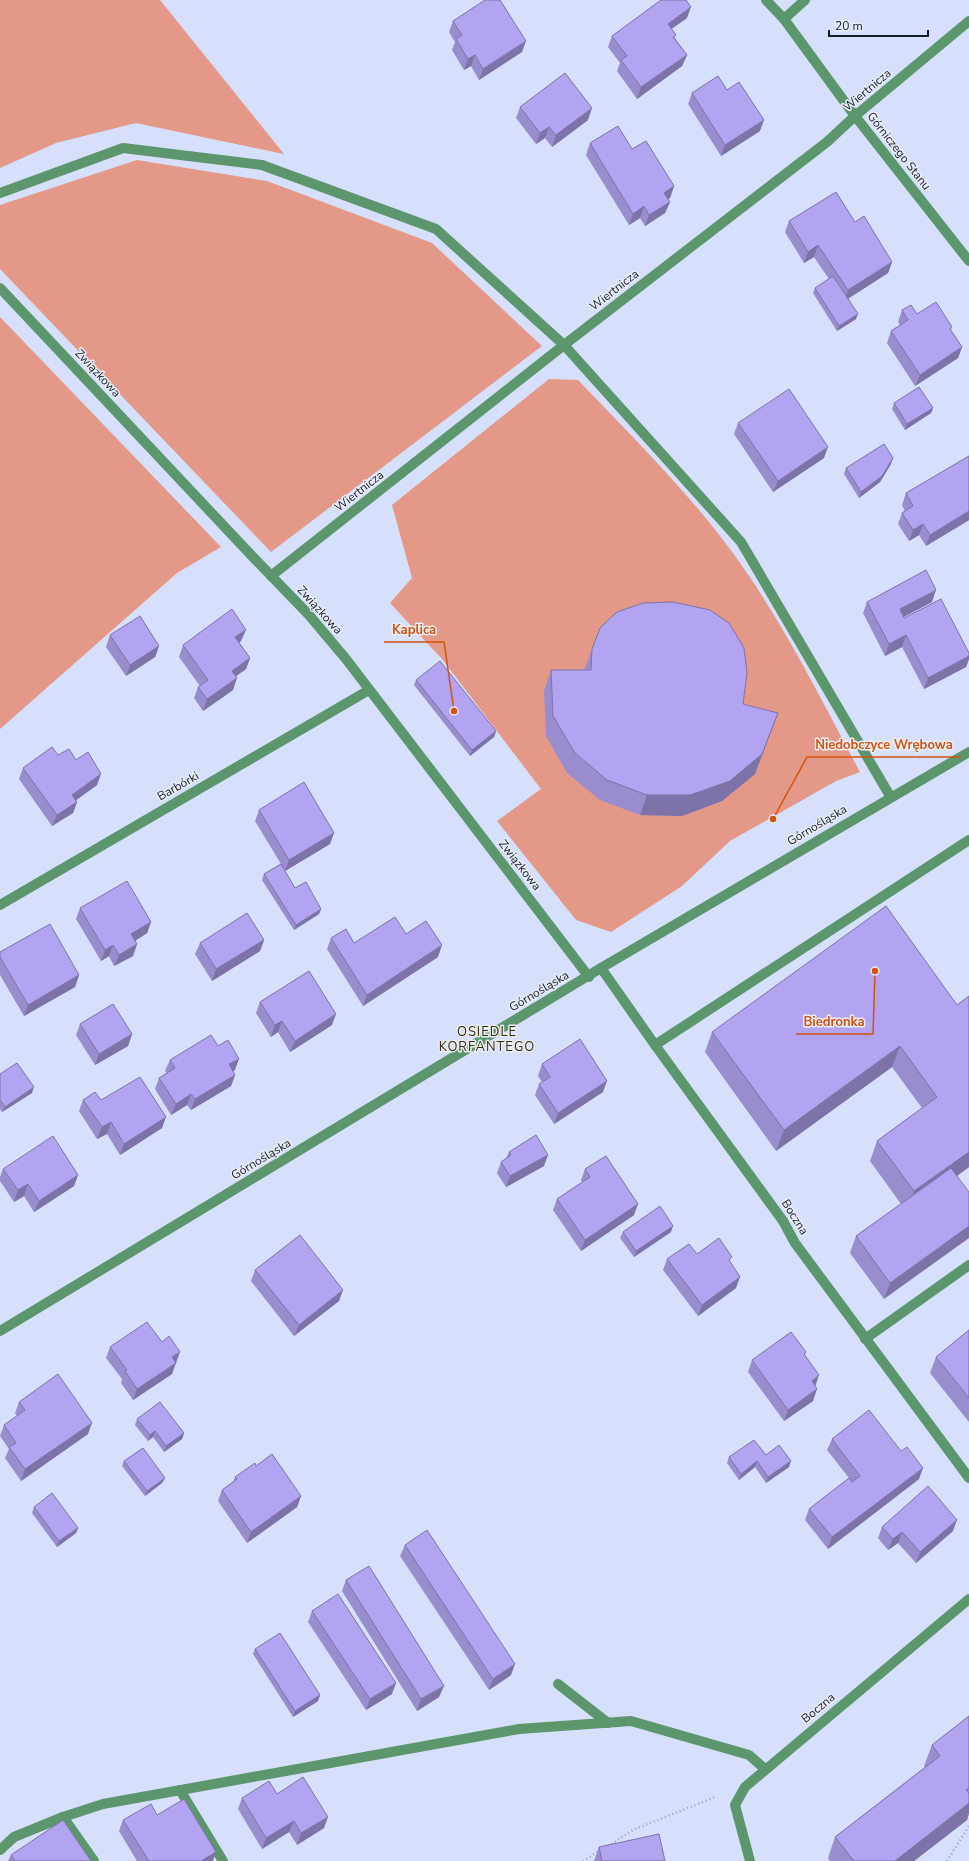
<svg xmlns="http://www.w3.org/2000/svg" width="969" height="1861" viewBox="0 0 969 1861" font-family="'Nunito Sans',sans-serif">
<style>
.green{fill:#e49888}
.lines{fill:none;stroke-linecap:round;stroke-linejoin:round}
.path{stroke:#9aa1bb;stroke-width:2.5;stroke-dasharray:1 3;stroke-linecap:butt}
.service{stroke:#5b966c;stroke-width:10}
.minor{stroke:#5b966c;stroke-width:10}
.tertiary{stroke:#5b966c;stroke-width:10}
.wall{fill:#998dce}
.shaded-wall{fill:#7d73a8}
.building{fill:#b2a4f0;stroke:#7d73a8}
.labels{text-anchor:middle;stroke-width:3;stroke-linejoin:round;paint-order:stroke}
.street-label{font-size:12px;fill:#151a2b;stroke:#e9edf7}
.neighbourhood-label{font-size:13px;letter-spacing:1px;fill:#382c01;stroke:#e9edf7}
.leader{fill:none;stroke:#d3530f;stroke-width:1.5}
.callout-dot{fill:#d3530f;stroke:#e9edf7;stroke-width:1.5}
.callout-label{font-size:13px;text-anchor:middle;font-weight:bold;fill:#d3530f;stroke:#e9edf7;stroke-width:3;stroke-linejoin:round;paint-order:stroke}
</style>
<rect width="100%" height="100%" fill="#d6dffc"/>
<!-- green -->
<g class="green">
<path d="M 0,0 L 160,0 L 284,154 L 136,123 L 56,143 L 0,168 Z"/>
<path d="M 137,160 L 267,181 L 432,243 L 542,346 L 271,552 L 0,269 L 0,205 Z"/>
<path d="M 0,317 L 221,547 L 177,573 L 0,729 Z"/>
<path d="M 549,379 L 578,380 C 637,442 699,502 747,573 C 790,636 824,705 860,772 L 836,781 L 730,841 L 682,886 L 611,932 L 576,920 L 497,821 L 541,789 L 442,659 L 390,603 L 412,578 L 392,505 Z"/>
</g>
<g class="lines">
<!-- path -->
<g class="path">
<path d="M 608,1846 L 633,1830 L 715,1797"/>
<path d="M 583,1861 L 599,1851"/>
<path d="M 947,1861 L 969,1826"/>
</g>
<!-- service -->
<g class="service">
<path d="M 784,19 L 805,0"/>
<path d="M 271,576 L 564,345"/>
<path d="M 655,1045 L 969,840"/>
<path d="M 865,1339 L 969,1265"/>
<path d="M 558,1684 L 608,1723"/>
<path d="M 180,1790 L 223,1861"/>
<path d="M 63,1817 L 94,1861"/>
<path d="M 0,1850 L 14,1837 L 63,1817 L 103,1804 L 519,1729 L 631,1721 L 749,1755 L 765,1769"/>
</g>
<!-- minor -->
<g class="minor">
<path d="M 766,0 L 784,19 L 855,116 L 969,261"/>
<path d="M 0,193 L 123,148 L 262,165 L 436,229 L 564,345 L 741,542 L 890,796"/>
<path d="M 0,288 L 252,556 L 309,615 L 346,659 L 589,977"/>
<path d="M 564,345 L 827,142 L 855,116 L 969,21"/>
<path d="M 0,905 L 369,690"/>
<path d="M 601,968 L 655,1045 L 783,1221 L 795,1243 L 969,1478"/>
<path d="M 750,1861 L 735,1805 L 745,1787 L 969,1599"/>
</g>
<!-- tertiary -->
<path class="tertiary" d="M 0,1331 L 601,968 L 969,752"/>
</g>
<!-- wall -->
<g class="wall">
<path d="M 687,18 L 671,29 L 675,38 L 687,55 L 682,66 L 637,99 L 617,71 L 620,63 L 608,47 L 612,36 Z"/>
<path d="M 453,21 L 522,52 L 479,80 L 471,66 L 464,70 L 452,50 L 455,42 L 449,32 Z"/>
<path d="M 727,90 L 760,131 L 721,156 L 688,104 L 692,93 Z"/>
<path d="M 520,107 L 588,120 L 552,147 L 545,138 L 536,144 L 516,118 Z"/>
<path d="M 590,143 L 632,149 L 674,186 L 670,198 L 668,199 L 670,202 L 665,213 L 645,226 L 640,218 L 629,225 L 586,155 Z"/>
<path d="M 789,221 L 855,222 L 892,262 L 888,273 L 848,299 L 856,319 L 837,331 L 813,293 L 815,288 L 829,279 L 814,257 L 804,263 L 785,232 Z"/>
<path d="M 902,310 L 917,314 L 952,327 L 951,330 L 962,347 L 958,358 L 915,386 L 887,343 L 891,331 L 900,325 L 898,322 Z"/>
<path d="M 894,403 L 933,408 L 931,413 L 905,430 L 892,409 Z"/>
<path d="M 738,423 L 824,458 L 773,492 L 734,434 Z"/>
<path d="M 969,456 L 969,520 L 926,546 L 919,535 L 909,541 L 898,524 L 902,513 L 905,511 L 902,505 L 906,493 Z"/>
<path d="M 891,464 L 880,482 L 859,498 L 844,474 L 846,468 Z"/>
<path d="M 867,602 L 932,602 L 903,617 L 904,618 L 969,653 L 969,659 L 966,667 L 924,689 L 902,647 L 885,656 L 863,613 Z"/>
<path d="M 110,635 L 159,646 L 155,657 L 126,676 L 106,647 Z"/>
<path d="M 241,641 L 239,643 L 250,658 L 246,669 L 236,676 L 233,690 L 203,711 L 194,698 L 198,687 L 200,686 L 179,657 L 183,645 Z"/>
<path d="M 592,649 L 743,704 L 778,713 L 755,774 L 722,801 L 682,816 L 640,815 L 600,800 L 567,773 L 546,736 L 544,691 L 551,670 L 584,670 Z"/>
<path d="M 416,680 L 496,731 L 494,737 L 470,756 L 414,685 Z"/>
<path d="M 58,755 L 76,760 L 97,785 L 76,800 L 77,802 L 73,813 L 52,826 L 19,779 L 23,768 Z"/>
<path d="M 259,810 L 330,844 L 285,871 L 295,888 L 321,909 L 319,914 L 294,930 L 262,880 L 264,874 L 281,864 L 255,821 Z"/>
<path d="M 80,908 L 151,922 L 147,933 L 135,941 L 137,944 L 133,956 L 114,966 L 109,956 L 101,961 L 76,919 Z"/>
<path d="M 406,934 L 438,957 L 363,1006 L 327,949 L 331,938 L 354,943 Z"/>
<path d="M 264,940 L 260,951 L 212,981 L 195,954 L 200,943 Z"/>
<path d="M 0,952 L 79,975 L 75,987 L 24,1016 L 0,975 Z"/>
<path d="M 969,996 L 969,1167 L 957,1176 L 884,1299 L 850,1253 L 856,1236 L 901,1204 L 870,1161 L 877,1141 L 922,1108 L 892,1067 L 776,1151 L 705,1052 L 712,1032 L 957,1005 Z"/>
<path d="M 260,1002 L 332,1025 L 290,1052 L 278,1032 L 271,1037 L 256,1013 Z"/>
<path d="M 80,1024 L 132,1034 L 128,1046 L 95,1065 L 76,1035 Z"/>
<path d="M 170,1060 L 235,1070 L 233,1071 L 235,1075 L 231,1086 L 191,1110 L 187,1105 L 171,1115 L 155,1089 L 159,1078 L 167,1073 L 165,1071 Z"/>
<path d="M 542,1064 L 603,1092 L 554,1124 L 535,1095 L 539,1084 L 542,1082 L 538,1076 Z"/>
<path d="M 0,1074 L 32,1093 L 2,1112 L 0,1109 Z"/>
<path d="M 83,1100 L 101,1100 L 162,1128 L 120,1155 L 107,1134 L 97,1139 L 79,1111 Z"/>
<path d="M 509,1152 L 544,1166 L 506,1187 L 497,1173 L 501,1162 L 506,1158 Z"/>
<path d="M 3,1169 L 78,1175 L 74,1186 L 34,1212 L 24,1196 L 14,1202 L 0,1181 L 0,1177 Z"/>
<path d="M 585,1169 L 634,1215 L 581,1251 L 553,1210 L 557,1199 L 582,1182 L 581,1180 Z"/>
<path d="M 623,1232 L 671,1232 L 634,1257 L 620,1238 Z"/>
<path d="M 697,1254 L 730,1262 L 736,1288 L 698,1316 L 663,1270 L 667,1259 Z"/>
<path d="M 255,1270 L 339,1301 L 294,1336 L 251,1281 Z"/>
<path d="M 969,1330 L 969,1422 L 930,1373 L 936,1357 Z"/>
<path d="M 110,1347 L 176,1363 L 175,1363 L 172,1374 L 133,1400 L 121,1383 L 122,1379 L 106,1358 Z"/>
<path d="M 806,1352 L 805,1355 L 815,1386 L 813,1401 L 784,1421 L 748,1372 L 752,1360 Z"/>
<path d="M 19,1402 L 88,1434 L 21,1481 L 5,1458 L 9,1449 L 0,1436 L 4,1425 L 17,1416 L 15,1413 Z"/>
<path d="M 137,1419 L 184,1433 L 182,1439 L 164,1452 L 153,1437 L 148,1441 L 135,1425 Z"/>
<path d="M 832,1439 L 919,1479 L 828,1549 L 805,1520 L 809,1509 L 849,1478 L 827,1450 Z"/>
<path d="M 766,1455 L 789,1467 L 766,1483 L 755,1467 L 739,1480 L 727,1463 L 729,1457 Z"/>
<path d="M 124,1461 L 165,1478 L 162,1483 L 145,1496 L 122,1466 Z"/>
<path d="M 256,1466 L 301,1496 L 297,1507 L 247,1543 L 218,1501 L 222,1490 L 233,1482 L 235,1477 Z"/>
<path d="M 34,1507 L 78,1528 L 76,1533 L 57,1547 L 32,1513 Z"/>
<path d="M 882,1527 L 953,1531 L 916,1563 L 898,1543 L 888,1550 L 878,1538 Z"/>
<path d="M 405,1545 L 511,1675 L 489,1690 L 400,1556 Z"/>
<path d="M 346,1580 L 439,1697 L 417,1711 L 342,1591 Z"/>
<path d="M 312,1611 L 392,1694 L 366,1710 L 308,1622 Z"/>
<path d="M 255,1649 L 320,1695 L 318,1701 L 293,1717 L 253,1654 Z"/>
<path d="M 969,1716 L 969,1813 L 967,1820 L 914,1861 L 830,1861 L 828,1858 L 835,1837 L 925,1767 L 924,1766 L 932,1745 Z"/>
<path d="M 277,1794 L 324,1828 L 297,1845 L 289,1832 L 262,1849 L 238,1809 L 242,1798 Z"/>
<path d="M 157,1815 L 213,1861 L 137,1861 L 119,1831 L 123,1820 Z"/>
<path d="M 599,1847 L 665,1861 L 594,1861 Z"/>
<path d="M 11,1855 L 91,1861 L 8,1861 Z"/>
</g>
<!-- shaded-wall -->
<g class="shaded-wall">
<path d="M 691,7 L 687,18 L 663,35 L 668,24 Z"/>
<path d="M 526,41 L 522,52 L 479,80 L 483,69 Z"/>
<path d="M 475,55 L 471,66 L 464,70 L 468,59 Z"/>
<path d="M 687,55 L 682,66 L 637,99 L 641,87 Z"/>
<path d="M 592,108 L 588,120 L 552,147 L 556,135 Z"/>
<path d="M 764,120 L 760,131 L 721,156 L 725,145 Z"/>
<path d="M 549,127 L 545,138 L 536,144 L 540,133 Z"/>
<path d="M 674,186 L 670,198 L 660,204 L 664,193 Z"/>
<path d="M 670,202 L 665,213 L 645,226 L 649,215 Z"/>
<path d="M 644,206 L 640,218 L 629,225 L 633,214 Z"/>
<path d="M 818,245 L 814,257 L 804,263 L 808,252 Z"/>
<path d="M 892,262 L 888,273 L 844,301 L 848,290 Z"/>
<path d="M 858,314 L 856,319 L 837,331 L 839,326 Z"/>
<path d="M 962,347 L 958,358 L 915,386 L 920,375 Z"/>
<path d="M 933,408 L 931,413 L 905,430 L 907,424 Z"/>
<path d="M 828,447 L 824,458 L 773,492 L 778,481 Z"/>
<path d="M 893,458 L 891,464 L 880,482 L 859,498 L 861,492 Z"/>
<path d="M 969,511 L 969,520 L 926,546 L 930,535 Z"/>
<path d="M 923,524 L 919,535 L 909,541 L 913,530 Z"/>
<path d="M 936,590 L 932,602 L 896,621 L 900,609 Z"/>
<path d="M 246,630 L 241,641 L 231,648 L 235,637 Z"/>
<path d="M 906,635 L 902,647 L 885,656 L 889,644 Z"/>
<path d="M 159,646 L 155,657 L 126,676 L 130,665 Z"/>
<path d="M 969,656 L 969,659 L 966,667 L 924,689 L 928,678 Z"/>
<path d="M 250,658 L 246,669 L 228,682 L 232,671 Z"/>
<path d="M 237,678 L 233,690 L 203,711 L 207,699 Z"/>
<path d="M 778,713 L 755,774 L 722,801 L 682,816 L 640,815 L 647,795 Z"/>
<path d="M 496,731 L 494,737 L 470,756 L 472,750 Z"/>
<path d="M 101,774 L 97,785 L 68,806 L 72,795 Z"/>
<path d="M 77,802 L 73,813 L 52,826 L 57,815 Z"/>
<path d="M 334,833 L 330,844 L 285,871 L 289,860 Z"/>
<path d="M 321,909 L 319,914 L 294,930 L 296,925 Z"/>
<path d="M 151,922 L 147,933 L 127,946 L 131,934 Z"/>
<path d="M 264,940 L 260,951 L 212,981 L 216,969 Z"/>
<path d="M 137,944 L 133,956 L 114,966 L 119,955 Z"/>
<path d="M 113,945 L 109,956 L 101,961 L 105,950 Z"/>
<path d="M 442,945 L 438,957 L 363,1006 L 367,995 Z"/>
<path d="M 79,975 L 75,987 L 24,1016 L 28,1005 Z"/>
<path d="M 336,1014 L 332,1025 L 290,1052 L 295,1041 Z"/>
<path d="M 282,1021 L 278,1032 L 271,1037 L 275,1025 Z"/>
<path d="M 132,1034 L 128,1046 L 95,1065 L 99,1054 Z"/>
<path d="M 900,1046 L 892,1067 L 776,1151 L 784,1130 Z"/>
<path d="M 239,1059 L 235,1070 L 225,1075 L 229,1064 Z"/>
<path d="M 235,1075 L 231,1086 L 191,1110 L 195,1099 Z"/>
<path d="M 607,1081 L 603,1092 L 554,1124 L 558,1113 Z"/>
<path d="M 34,1087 L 32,1093 L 2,1112 L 5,1107 Z"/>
<path d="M 191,1094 L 187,1105 L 171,1115 L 176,1104 Z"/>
<path d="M 166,1117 L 162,1128 L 120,1155 L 124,1144 Z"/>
<path d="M 111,1122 L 107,1134 L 97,1139 L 102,1127 Z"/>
<path d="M 969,1152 L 969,1167 L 907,1212 L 914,1191 Z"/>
<path d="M 548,1155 L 544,1166 L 506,1187 L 510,1176 Z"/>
<path d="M 78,1175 L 74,1186 L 34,1212 L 39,1201 Z"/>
<path d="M 28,1184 L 24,1196 L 14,1202 L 18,1190 Z"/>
<path d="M 638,1204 L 634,1215 L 581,1251 L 585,1240 Z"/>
<path d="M 673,1226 L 671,1232 L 634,1257 L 636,1251 Z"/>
<path d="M 969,1226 L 969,1238 L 884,1299 L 890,1283 Z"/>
<path d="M 740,1277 L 736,1288 L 698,1316 L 702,1305 Z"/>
<path d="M 343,1290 L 339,1301 L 294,1336 L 299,1325 Z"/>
<path d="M 180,1352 L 172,1374 L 133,1400 L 137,1389 L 172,1357 Z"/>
<path d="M 819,1375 L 815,1387 L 812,1381 Z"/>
<path d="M 817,1389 L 813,1401 L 784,1421 L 788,1410 Z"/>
<path d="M 92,1423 L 88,1434 L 21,1481 L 25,1469 Z"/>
<path d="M 155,1431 L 153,1437 L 148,1441 L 150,1435 Z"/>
<path d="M 184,1433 L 182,1439 L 164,1452 L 166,1446 Z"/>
<path d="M 757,1461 L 755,1467 L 739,1480 L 741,1474 Z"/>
<path d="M 791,1461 L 789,1467 L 766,1483 L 768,1477 Z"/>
<path d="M 923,1468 L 919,1479 L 828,1549 L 832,1537 Z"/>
<path d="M 165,1478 L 162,1483 L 145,1496 L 147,1491 Z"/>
<path d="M 301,1496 L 297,1507 L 247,1543 L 251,1532 Z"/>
<path d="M 957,1520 L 953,1531 L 916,1563 L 920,1552 Z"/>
<path d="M 78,1528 L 76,1533 L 57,1547 L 59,1541 Z"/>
<path d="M 902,1532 L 898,1543 L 888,1550 L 893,1539 Z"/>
<path d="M 515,1664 L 511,1675 L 489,1690 L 493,1679 Z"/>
<path d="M 396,1683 L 392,1694 L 366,1710 L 370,1699 Z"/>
<path d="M 444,1686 L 439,1697 L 417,1711 L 421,1699 Z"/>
<path d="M 320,1695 L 318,1701 L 293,1717 L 295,1711 Z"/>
<path d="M 969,1803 L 969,1813 L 967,1820 L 914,1861 L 895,1861 Z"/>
<path d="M 328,1817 L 324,1828 L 297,1845 L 301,1833 Z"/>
<path d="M 294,1821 L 289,1832 L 262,1849 L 266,1838 Z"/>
<path d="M 216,1852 L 213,1861 L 201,1861 Z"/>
</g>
<!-- building -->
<g class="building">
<path d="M 485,0 L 500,0 L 526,41 L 483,69 L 475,55 L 468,59 L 456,39 L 462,35 L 453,21 Z"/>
<path d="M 661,0 L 686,0 L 691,7 L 668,24 L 676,35 L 673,37 L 687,55 L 641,87 L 621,60 L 627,56 L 612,36 Z"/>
<path d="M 565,73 L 592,108 L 556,135 L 549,127 L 540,133 L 520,107 Z"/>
<path d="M 718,76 L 727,90 L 739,82 L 764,120 L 725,145 L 692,93 Z"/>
<path d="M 618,126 L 632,149 L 646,141 L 674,186 L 664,193 L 670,202 L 649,215 L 644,206 L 633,214 L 590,143 Z"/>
<path d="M 836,192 L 855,222 L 864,216 L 892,262 L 848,290 L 818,245 L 808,252 L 789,221 Z"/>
<path d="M 833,276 L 858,314 L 839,326 L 815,288 Z"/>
<path d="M 936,302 L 952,327 L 950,329 L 962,347 L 920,375 L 891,331 L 908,320 L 902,310 L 911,305 L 917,314 Z"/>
<path d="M 919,387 L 933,408 L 907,424 L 894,403 Z"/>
<path d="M 789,389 L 828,447 L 778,481 L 738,423 Z"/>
<path d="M 884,444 L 893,458 L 882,476 L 861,492 L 846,468 Z"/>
<path d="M 969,456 L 969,511 L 930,535 L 923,524 L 913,530 L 902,513 L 913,506 L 906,493 Z"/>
<path d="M 926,570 L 936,590 L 900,609 L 904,618 L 941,599 L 969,653 L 969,656 L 928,678 L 906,635 L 889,644 L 867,602 Z"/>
<path d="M 673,602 L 710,610 L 729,623 L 744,648 L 747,673 L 743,704 L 778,713 L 762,754 L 730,781 L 690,795 L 647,795 L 607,780 L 575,753 L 553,716 L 551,670 L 591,670 L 592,649 L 600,628 L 617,612 L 643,603 Z"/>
<path d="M 232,609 L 246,630 L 235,637 L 250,658 L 232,671 L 237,678 L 207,699 L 198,687 L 208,680 L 183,645 Z"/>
<path d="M 140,616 L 159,646 L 130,665 L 110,635 Z"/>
<path d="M 440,661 L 496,731 L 472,750 L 416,680 Z"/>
<path d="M 52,747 L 58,755 L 69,749 L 76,760 L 88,752 L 101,774 L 72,795 L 77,802 L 57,815 L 23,768 Z"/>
<path d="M 304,782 L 334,833 L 289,860 L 259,810 Z"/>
<path d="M 281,864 L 295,888 L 306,882 L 321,909 L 296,925 L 264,874 Z"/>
<path d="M 127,881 L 151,922 L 131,934 L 137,944 L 119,955 L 113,945 L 105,950 L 80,908 Z"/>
<path d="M 886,906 L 957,1005 L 969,996 L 969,1152 L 914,1191 L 877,1141 L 937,1097 L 900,1046 L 784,1130 L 712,1032 Z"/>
<path d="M 247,913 L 264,940 L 216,969 L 200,943 Z"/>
<path d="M 395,917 L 406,934 L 426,921 L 442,945 L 367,995 L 331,938 L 346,929 L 354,943 Z"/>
<path d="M 50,924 L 79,975 L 28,1005 L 0,957 L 0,952 Z"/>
<path d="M 309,971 L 336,1014 L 295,1041 L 282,1021 L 275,1025 L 260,1002 Z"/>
<path d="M 113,1004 L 132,1034 L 99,1054 L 80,1024 Z"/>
<path d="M 211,1035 L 218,1046 L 228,1040 L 239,1059 L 229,1064 L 235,1075 L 195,1099 L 191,1094 L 176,1104 L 159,1078 L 175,1068 L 170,1060 Z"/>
<path d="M 580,1039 L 607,1081 L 558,1113 L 539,1084 L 550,1077 L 542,1064 Z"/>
<path d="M 17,1063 L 34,1087 L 5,1107 L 0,1100 L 0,1074 Z"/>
<path d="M 140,1077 L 166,1117 L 124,1144 L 111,1122 L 102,1127 L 83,1100 L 95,1092 L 101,1100 Z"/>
<path d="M 536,1135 L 548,1155 L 510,1176 L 501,1162 L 511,1155 L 509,1152 Z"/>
<path d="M 53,1136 L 78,1175 L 39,1201 L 28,1184 L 18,1190 L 3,1169 Z"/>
<path d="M 606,1156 L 638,1204 L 585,1240 L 557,1199 L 590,1177 L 585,1169 Z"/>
<path d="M 951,1168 L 969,1192 L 969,1226 L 890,1283 L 856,1236 Z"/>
<path d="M 660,1206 L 673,1226 L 636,1251 L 623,1232 Z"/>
<path d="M 300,1235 L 343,1290 L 299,1325 L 255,1270 Z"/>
<path d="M 719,1238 L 732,1257 L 729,1260 L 740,1277 L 702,1305 L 667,1259 L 689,1244 L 697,1254 Z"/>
<path d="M 147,1322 L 162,1342 L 169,1336 L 180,1352 L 172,1357 L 176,1363 L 137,1389 L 125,1371 L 127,1370 L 110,1347 Z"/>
<path d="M 969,1330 L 969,1398 L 936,1357 Z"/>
<path d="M 791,1332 L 806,1352 L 804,1354 L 819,1375 L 812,1381 L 817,1389 L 788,1410 L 752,1360 Z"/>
<path d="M 58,1374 L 92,1423 L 25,1469 L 9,1447 L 16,1443 L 4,1425 L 25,1410 L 19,1402 Z"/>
<path d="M 160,1402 L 184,1433 L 166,1446 L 155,1431 L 150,1435 L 137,1419 Z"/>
<path d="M 869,1410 L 901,1451 L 907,1447 L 923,1468 L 832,1537 L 809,1509 L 849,1478 L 852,1482 L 860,1476 L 832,1439 Z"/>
<path d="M 754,1440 L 766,1455 L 779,1445 L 791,1461 L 768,1477 L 757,1461 L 741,1474 L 729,1457 Z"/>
<path d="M 143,1448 L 165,1478 L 147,1491 L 124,1461 Z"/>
<path d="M 272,1454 L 301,1496 L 251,1532 L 222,1490 L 237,1479 L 235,1477 L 255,1463 L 256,1466 Z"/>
<path d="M 928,1486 L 957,1520 L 920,1552 L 902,1532 L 893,1539 L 882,1527 Z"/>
<path d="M 52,1493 L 78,1528 L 59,1541 L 34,1507 Z"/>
<path d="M 427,1530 L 515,1664 L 493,1679 L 405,1545 Z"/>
<path d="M 369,1566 L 444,1686 L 421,1699 L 346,1580 Z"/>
<path d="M 338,1594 L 396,1683 L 370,1699 L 312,1611 Z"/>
<path d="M 280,1633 L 320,1695 L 295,1711 L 255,1649 Z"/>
<path d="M 969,1716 L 969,1788 L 966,1790 L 969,1793 L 969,1803 L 895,1861 L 854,1861 L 835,1837 L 940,1756 L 932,1745 Z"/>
<path d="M 303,1777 L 328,1817 L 301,1833 L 294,1821 L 266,1838 L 242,1798 L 269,1781 L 277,1794 Z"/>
<path d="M 184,1799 L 216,1852 L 201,1861 L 149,1861 L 123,1820 L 151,1804 L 157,1815 Z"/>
<path d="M 63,1820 L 91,1861 L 15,1861 L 11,1855 Z"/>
<path d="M 659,1834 L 665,1861 L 602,1861 L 599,1847 Z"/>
</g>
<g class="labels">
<!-- street labels -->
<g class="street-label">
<text transform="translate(867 90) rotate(-40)" y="4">Wiertnicza</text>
<text transform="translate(899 151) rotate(52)" y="4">Górniczego Stanu</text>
<text transform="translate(614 290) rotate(-38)" y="4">Wiertnicza</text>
<text transform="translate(98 373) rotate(47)" y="4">Związkowa</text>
<text transform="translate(359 491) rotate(-38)" y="4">Wiertnicza</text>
<text transform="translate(320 610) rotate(48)" y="4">Związkowa</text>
<text transform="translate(178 786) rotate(-30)" y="4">Barbórki</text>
<text transform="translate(817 825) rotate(-31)" y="4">Górnośląska</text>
<text transform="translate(520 865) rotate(52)" y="4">Związkowa</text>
<text transform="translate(539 991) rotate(-31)" y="4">Górnośląska</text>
<text transform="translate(261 1159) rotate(-31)" y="4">Górnośląska</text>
<text transform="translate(795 1217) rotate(58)" y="4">Boczna</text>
<text transform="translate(818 1708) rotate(-40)" y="4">Boczna</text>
</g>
<!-- neighbourhood labels -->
<g class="neighbourhood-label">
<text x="487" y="1036">OSIEDLE<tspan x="487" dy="15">KORFANTEGO</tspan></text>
</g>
</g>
<!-- callouts -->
<path class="leader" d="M454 711L444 642H384M773 819L807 757H961M875 971L873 1034H796"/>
<g class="callout-dot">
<circle cx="454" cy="711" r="4"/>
<circle cx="773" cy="819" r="4"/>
<circle cx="875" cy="971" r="4"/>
</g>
<g class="callout-label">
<text x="414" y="634">Kaplica</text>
<text x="884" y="749">Niedobczyce Wrębowa</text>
<text x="834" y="1026">Biedronka</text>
</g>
<!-- scale -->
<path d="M829 30v6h99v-6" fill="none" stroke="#151a2b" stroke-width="2"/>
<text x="835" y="30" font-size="12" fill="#151a2b" stroke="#e9edf7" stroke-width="3" paint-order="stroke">20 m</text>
</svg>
